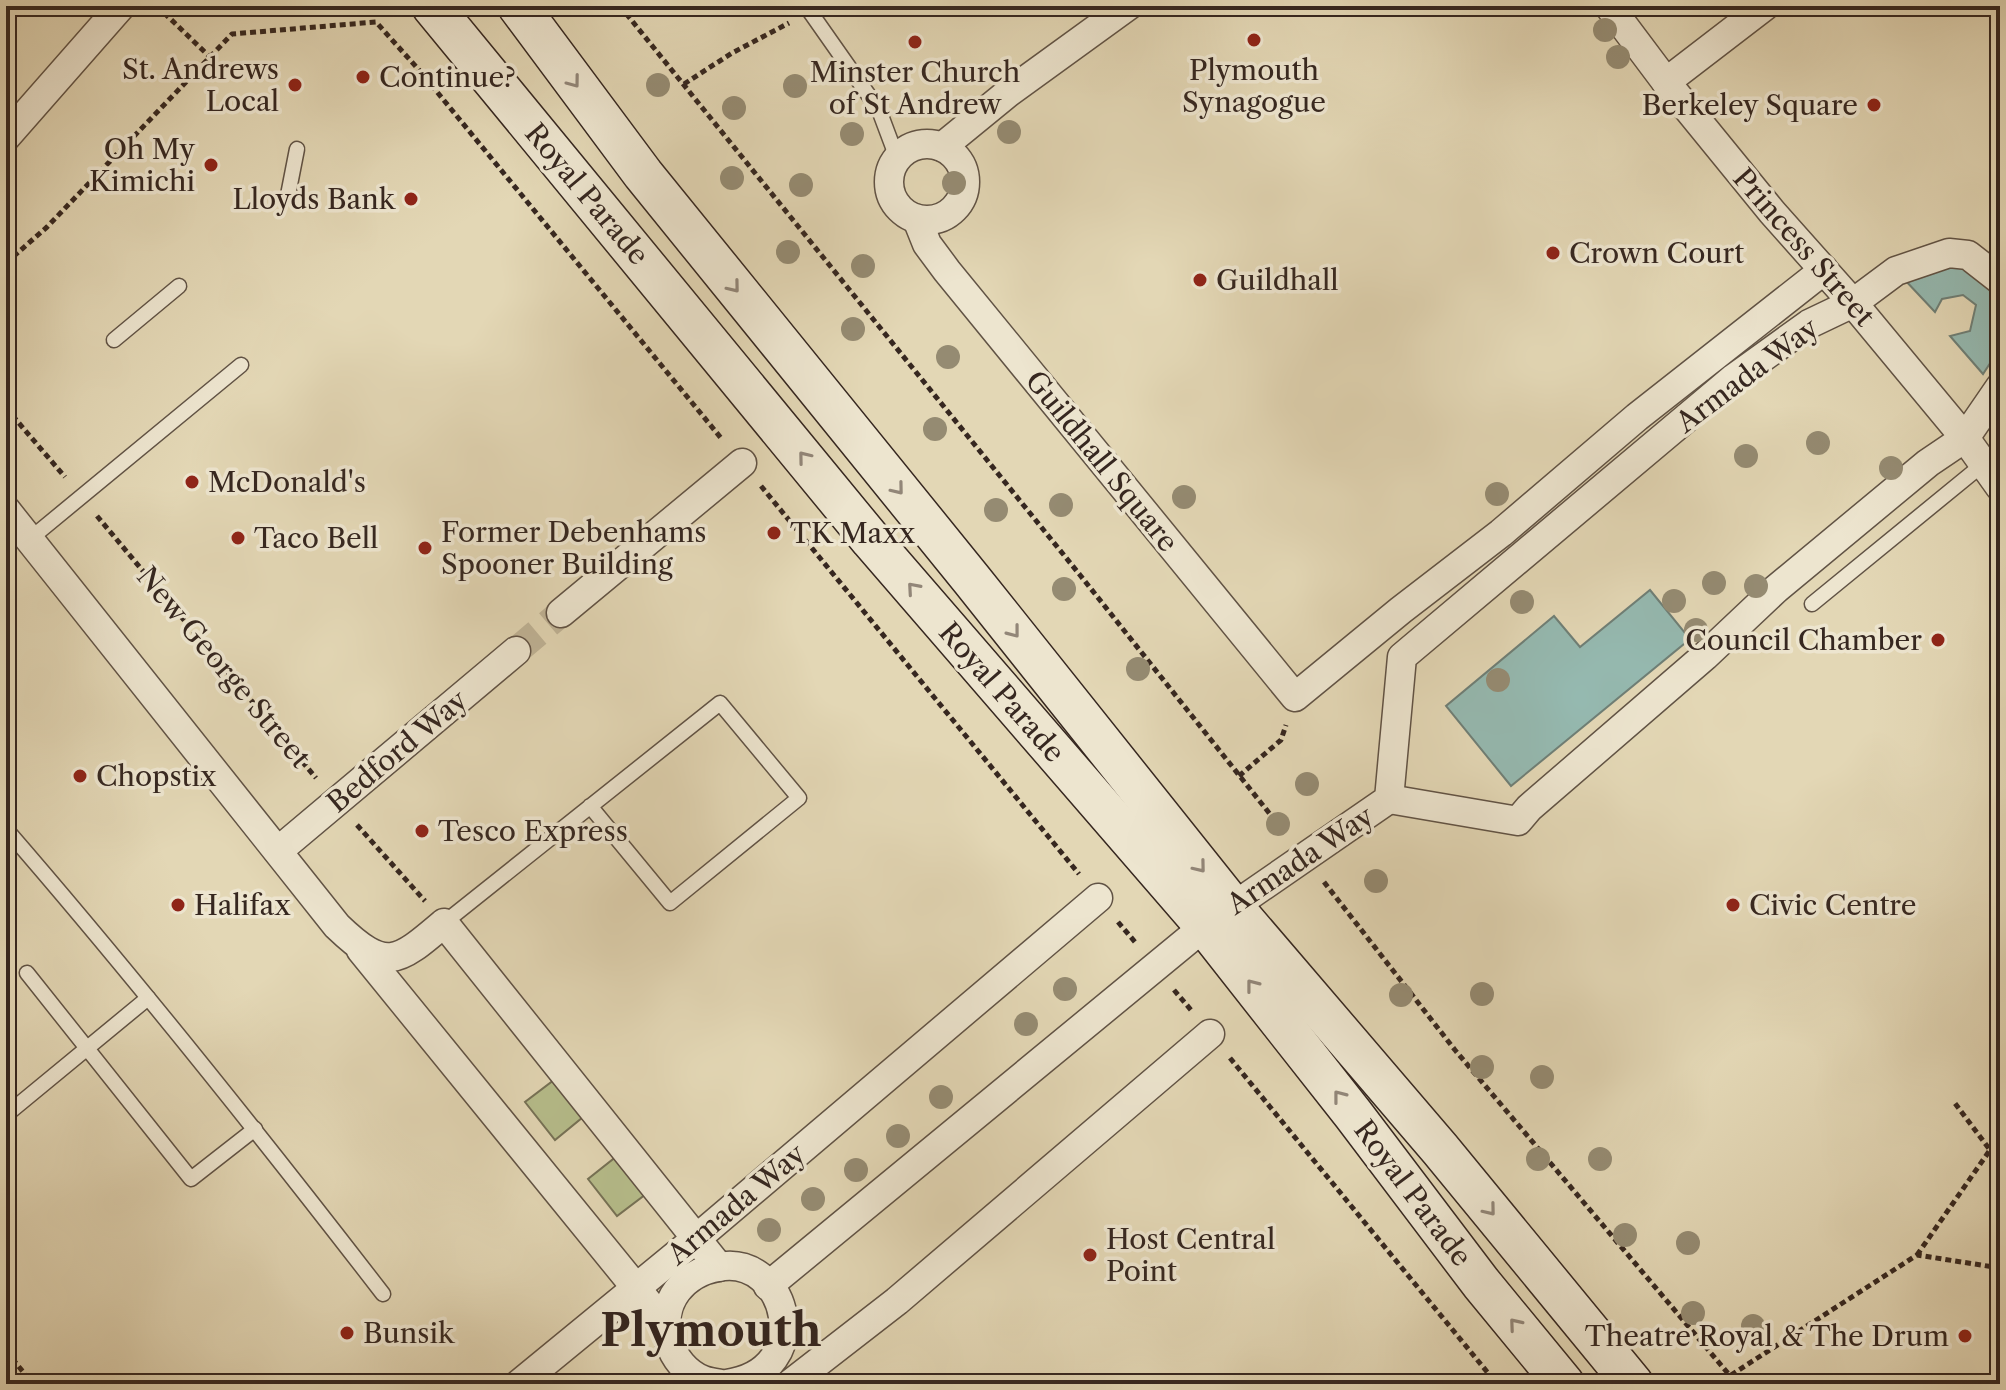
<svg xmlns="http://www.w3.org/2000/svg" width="2006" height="1390" viewBox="0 0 2006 1390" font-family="'Libre Caslon Text',serif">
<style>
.green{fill:#b6bd8b;stroke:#767256;stroke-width:2}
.water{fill:#95b9b0;stroke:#6f7f76;stroke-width:2}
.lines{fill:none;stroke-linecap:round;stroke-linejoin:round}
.street-tunnel{stroke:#c0b497;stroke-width:28;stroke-dasharray:28 14;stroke-linecap:butt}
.lane-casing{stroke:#615345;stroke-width:17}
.street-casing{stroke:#615345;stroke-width:31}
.secondary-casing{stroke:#362720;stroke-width:43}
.path{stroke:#362720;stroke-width:5;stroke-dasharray:6 4;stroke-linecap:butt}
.lane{stroke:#ede5cf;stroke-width:14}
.street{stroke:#ede5cf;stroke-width:28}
.secondary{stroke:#ede5cf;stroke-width:40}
.tree{fill:#958b72}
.oneway{stroke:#928678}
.poi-dot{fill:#8f2418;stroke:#ede5cf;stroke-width:3}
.labels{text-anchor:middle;stroke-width:7;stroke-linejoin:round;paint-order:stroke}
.poi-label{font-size:28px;fill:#362720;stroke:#ede5cf;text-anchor:start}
.street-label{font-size:28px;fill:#362720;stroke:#ede5cf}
.town-label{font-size:44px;font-weight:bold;fill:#362720;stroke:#ede5cf}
</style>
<rect width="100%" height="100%" fill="#e3d7b5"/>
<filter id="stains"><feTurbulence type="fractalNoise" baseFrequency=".0025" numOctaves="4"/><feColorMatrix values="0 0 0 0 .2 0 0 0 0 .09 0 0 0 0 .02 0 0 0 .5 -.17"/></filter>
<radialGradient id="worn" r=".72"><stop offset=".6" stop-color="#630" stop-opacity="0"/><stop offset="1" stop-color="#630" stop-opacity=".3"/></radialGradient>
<!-- green -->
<g class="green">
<path d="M 554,1080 L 583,1117 L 555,1140 L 525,1102 Z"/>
<path d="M 617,1156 L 646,1194 L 617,1216 L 588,1179 Z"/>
</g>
<!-- water -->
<g class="water">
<path d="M 1938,264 L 1968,265 L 1993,287 L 2000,304 L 2000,348 L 1983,374 L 1950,336 L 1970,331 L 1976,305 L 1963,295 L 1942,299 L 1935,312 L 1904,279 Z"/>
<path d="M 1650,590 L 1690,639 L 1511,786 L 1446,706 L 1554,616 L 1580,647 Z"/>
</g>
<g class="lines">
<!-- street-tunnel -->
<path class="street-tunnel" d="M 516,651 L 561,613"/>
<!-- lane casing -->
<g class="lane-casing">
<g id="lane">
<path d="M 806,6 L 879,110 L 897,158"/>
<path d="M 288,195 L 297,149"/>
<path d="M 114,340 L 179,286"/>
<path d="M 30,539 L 241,365"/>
<path d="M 1812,604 L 1982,465"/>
<path d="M 6,829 C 137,980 261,1136 383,1294"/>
<path d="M 444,923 L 720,703 L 799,798 L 670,903 L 590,806"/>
<path d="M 27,973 L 191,1179 L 255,1129"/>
<path d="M 6,1115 L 148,998"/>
</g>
</g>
<!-- street casing -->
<g class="street-casing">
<g id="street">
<path d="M 1609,6 L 1666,82 L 1772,212 L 1853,303 L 1965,438 L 2000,487"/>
<path d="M 1666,82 L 1765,6"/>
<path d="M 6,137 L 121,6"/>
<circle cx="927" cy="182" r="38"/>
<path d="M 942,147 L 1008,93 L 1128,6"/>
<path d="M 917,219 L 927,244 L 947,271 L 1295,697 L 1401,610 L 1501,533 L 1637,417 L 1824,270"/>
<path d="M 6,510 L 337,926 C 386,973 397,963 444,923 L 719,1267"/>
<path d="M 561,613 L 742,463"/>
<path d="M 1389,799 L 1518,821 L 1529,808 L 1705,656 L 1776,589 L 1928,463 L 1965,438 L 2000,387"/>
<path d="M 278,851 L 516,651"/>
<path d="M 361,950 L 667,1326"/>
<path d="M 768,1286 L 1205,926 L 1389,799 L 1402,657 L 1734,378 L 1809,324 L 1853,303 L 1896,271 L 1949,253 L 1968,255 L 2000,280"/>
<path d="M 519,1384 L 697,1238 L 1098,898"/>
<path d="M 721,1384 C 715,1383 708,1382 703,1380 C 669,1366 655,1320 677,1291 C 688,1277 701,1270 718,1267 C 787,1253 819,1371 726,1384"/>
<path d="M 790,1384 L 897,1301 L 1210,1034"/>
</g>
</g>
<!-- secondary casing -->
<g class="secondary-casing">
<g id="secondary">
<path d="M 432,6 L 871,540 L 1205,926 L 1353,1114 L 1481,1283 L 1564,1384"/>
<path d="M 518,6 L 643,174 L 972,580 L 1232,906 L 1440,1149 L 1633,1384"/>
</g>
</g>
<!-- path -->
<g class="path">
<path d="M 157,6 L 211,58"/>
<path d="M 620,6 L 1080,575 L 1285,833"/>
<path d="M 684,84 L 732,53 L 789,23"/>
<path d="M 1991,231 L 2000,223"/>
<path d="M 6,263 L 47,227 L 232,34 L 376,22 L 419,70 L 721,438"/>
<path d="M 6,408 L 65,477"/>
<path d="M 761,486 L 1079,874"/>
<path d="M 97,516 L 316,778"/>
<path d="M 1239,776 L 1281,740 L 1286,725"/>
<path d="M 357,825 L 425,901"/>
<path d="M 1324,882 L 1455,1050 L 1737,1384"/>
<path d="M 1118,922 L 1135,942"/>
<path d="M 1174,990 L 1191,1010"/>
<path d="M 1230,1058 L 1497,1384"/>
<path d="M 1917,1255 L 1990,1150 L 1954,1102"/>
<path d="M 6,1351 L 33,1384"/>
<path d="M 1731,1375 L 1917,1255 L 2000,1268"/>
</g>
<!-- lane -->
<use href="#lane" class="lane"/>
<!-- street -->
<use href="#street" class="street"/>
<!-- secondary -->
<use href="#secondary" class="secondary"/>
</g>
<!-- trees -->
<g class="tree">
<circle cx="1605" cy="30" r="12"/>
<circle cx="1618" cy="57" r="12"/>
<circle cx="658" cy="85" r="12"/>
<circle cx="795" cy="86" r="12"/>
<circle cx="734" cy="108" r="12"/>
<circle cx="1009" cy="132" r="12"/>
<circle cx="852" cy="134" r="12"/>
<circle cx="732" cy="178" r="12"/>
<circle cx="954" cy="183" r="12"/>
<circle cx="801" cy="185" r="12"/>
<circle cx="788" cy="252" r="12"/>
<circle cx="863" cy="266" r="12"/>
<circle cx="853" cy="329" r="12"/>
<circle cx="948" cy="357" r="12"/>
<circle cx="935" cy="429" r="12"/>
<circle cx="1818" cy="443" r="12"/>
<circle cx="1746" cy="456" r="12"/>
<circle cx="1891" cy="468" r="12"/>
<circle cx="1497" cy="494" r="12"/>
<circle cx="1184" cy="497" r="12"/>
<circle cx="1061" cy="505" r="12"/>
<circle cx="996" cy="510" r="12"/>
<circle cx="1714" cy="583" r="12"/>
<circle cx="1756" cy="586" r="12"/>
<circle cx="1064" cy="589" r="12"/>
<circle cx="1674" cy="601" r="12"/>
<circle cx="1522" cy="602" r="12"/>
<circle cx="1696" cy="630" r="12"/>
<circle cx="1138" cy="669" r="12"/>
<circle cx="1498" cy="680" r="12"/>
<circle cx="1307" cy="784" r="12"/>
<circle cx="1278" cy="824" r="12"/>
<circle cx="1376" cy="881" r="12"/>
<circle cx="1065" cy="989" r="12"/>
<circle cx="1482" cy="994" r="12"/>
<circle cx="1401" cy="995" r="12"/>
<circle cx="1026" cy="1024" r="12"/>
<circle cx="1482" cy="1067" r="12"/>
<circle cx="1542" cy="1077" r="12"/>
<circle cx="941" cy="1097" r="12"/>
<circle cx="898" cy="1136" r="12"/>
<circle cx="1538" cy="1159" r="12"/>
<circle cx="1600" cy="1159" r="12"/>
<circle cx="856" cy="1170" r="12"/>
<circle cx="813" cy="1199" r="12"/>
<circle cx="769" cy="1230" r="12"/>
<circle cx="1625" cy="1235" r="12"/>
<circle cx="1688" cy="1243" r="12"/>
<circle cx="1693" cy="1313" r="12"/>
<circle cx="1753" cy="1326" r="12"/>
</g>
<!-- one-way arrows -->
<defs><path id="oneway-chevron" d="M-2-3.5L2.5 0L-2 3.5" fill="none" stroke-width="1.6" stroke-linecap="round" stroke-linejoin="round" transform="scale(2)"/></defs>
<g class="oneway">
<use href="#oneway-chevron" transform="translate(574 82) rotate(53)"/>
<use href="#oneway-chevron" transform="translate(734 287) rotate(51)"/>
<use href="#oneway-chevron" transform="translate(804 457) rotate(-129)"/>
<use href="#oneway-chevron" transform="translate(898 489) rotate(51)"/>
<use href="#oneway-chevron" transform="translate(913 588) rotate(-131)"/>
<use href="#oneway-chevron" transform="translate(1014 632) rotate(52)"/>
<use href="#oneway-chevron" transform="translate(1200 867) rotate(51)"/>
<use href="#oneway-chevron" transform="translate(1252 985) rotate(-128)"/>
<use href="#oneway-chevron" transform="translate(1339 1096) rotate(-128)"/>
<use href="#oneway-chevron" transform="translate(1490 1210) rotate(51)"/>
<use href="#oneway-chevron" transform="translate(1515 1324) rotate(-130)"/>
</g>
<!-- markers -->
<g class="poi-dot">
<circle cx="1254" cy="40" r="8"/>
<circle cx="915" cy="42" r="8"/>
<circle cx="363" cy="77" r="8"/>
<circle cx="295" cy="85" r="8"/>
<circle cx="1874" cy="105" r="8"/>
<circle cx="211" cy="165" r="8"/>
<circle cx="411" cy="199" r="8"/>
<circle cx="1553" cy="253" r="8"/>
<circle cx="1200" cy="280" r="8"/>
<circle cx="192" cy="482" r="8"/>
<circle cx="774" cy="533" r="8"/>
<circle cx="238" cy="538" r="8"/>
<circle cx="425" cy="548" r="8"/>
<circle cx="1938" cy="640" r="8"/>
<circle cx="80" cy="776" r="8"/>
<circle cx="422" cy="831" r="8"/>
<circle cx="178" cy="905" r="8"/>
<circle cx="1733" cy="905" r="8"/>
<circle cx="1090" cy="1255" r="8"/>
<circle cx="347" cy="1333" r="8"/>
<circle cx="1965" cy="1336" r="8"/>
</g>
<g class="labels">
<!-- poi labels -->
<g class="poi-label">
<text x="279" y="79" text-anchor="end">St. Andrews<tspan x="279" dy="32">Local</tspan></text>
<text x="1254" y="80" text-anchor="middle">Plymouth<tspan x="1254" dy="32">Synagogue</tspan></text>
<text x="915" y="82" text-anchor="middle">Minster Church<tspan x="915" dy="32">of St Andrew</tspan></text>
<text x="379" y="87">Continue?</text>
<text x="1858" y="115" text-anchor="end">Berkeley Square</text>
<text x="195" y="159" text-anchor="end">Oh My<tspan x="195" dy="32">Kimichi</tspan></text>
<text x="395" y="209" text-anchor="end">Lloyds Bank</text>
<text x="1569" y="263">Crown Court</text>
<text x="1216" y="290">Guildhall</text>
<text x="208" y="492">McDonald's</text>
<text x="441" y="542">Former Debenhams<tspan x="441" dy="32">Spooner Building</tspan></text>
<text x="790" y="543">TK Maxx</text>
<text x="254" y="548">Taco Bell</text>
<text x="1922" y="650" text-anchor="end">Council Chamber</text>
<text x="96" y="786">Chopstix</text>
<text x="438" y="841">Tesco Express</text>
<text x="194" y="915">Halifax</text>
<text x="1749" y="915">Civic Centre</text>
<text x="1106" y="1249">Host Central<tspan x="1106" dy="32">Point</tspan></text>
<text x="363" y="1343">Bunsik</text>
<text x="1949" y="1346" text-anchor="end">Theatre Royal &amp; The Drum</text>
</g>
<!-- street labels -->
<g class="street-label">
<text transform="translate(587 194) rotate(50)" y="10">Royal Parade</text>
<text transform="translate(1804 247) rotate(49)" y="10">Princess Street</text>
<text transform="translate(1747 375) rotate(-37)" y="10">Armada Way</text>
<text transform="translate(1102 461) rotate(51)" y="10">Guildhall Square</text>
<text transform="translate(224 667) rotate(50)" y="10">New George Street</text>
<text transform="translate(1002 692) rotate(49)" y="10">Royal Parade</text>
<text transform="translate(397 751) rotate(-40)" y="10">Bedford Way</text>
<text transform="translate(1300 860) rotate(-34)" y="10">Armada Way</text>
<text transform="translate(1413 1193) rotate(53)" y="10">Royal Parade</text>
<text transform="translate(736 1204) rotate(-40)" y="10">Armada Way</text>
</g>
<!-- town labels -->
<g class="town-label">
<text x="711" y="1346">Plymouth</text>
</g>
</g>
<!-- margin -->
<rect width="2006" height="1390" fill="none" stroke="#e3d7b5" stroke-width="32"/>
<rect x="8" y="8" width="1990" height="1374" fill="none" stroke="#362720" stroke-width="4"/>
<rect x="16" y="16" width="1974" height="1358" fill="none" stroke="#362720" stroke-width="2"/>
<rect width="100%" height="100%" filter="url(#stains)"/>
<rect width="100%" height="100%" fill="url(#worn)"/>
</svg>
